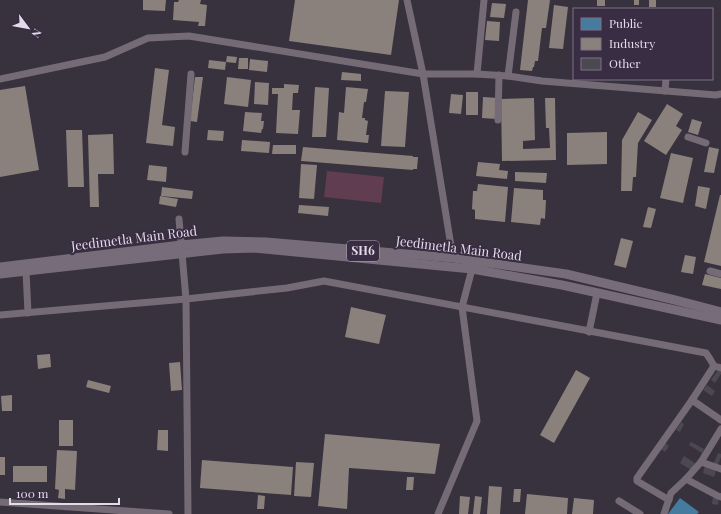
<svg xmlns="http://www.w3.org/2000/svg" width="721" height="514" viewBox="0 0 721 514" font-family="'Playfair Display',serif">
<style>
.green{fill:#613d52}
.public{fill:#457b9d}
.industry{fill:#8a817c}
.building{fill:#4b4852}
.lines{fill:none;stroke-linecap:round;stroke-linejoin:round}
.minor{stroke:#746b76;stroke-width:7}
.major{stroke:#776c7a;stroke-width:9}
.labels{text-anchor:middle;stroke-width:4;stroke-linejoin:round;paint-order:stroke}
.shield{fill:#382d43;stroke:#afa7b7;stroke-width:1}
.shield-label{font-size:12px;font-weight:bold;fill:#e2dbe9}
.street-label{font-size:13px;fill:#e2dbe9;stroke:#382d43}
</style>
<rect width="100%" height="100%" fill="#38323e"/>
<!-- green -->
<path class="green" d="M 327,171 L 384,177 L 381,203 L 324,197 Z"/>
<!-- public -->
<path class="public" d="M 680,498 L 699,512 L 697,514 L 668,514 Z"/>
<!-- industry -->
<g class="industry">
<path d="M 143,0 L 166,0 L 165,11 L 143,10 Z"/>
<path d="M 179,0 L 201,0 L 200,4 L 207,5 L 205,26 L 198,26 L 199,22 L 173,20 L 174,2 L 178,2 Z"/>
<path d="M 295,0 L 399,0 L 391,55 L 289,41 Z"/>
<path d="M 528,0 L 550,0 L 546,28 L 542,28 L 538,61 L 535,61 L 534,67 L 533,67 L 532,71 L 520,70 Z"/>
<rect x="597" y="0" width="8" height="6"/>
<rect x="634" y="0" width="5" height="5"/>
<rect x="649" y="0" width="7" height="7"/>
<path d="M 492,3 L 506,4 L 504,18 L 490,17 Z"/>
<path d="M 554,5 L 568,7 L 563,49 L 549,48 Z"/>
<path d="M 487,21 L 500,22 L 499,41 L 485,40 Z"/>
<path d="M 227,56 L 237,57 L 236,63 L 226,62 Z"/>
<path d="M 239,58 L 248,58 L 248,69 L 238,69 Z"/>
<path d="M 250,59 L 268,61 L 267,72 L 249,70 Z"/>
<path d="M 209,60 L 226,62 L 225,70 L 208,68 Z"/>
<path d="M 155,68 L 169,70 L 162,125 L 175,127 L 173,146 L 146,143 Z"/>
<path d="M 342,72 L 361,74 L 361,81 L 341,80 Z"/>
<path d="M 195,77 L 203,77 L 197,122 L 190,121 Z"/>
<path d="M 227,77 L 251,80 L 248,107 L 224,104 Z"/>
<path d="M 255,82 L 269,83 L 268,105 L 254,104 Z"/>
<path d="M 284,84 L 299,85 L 298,93 L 293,93 L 292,110 L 300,110 L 298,134 L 276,133 L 278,94 L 272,94 L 272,88 L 284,88 Z"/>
<path d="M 25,86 L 39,170 L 0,177 L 0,90 Z"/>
<path d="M 315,87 L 329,88 L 326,137 L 312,137 Z"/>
<path d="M 346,87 L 368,89 L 366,102 L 364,102 L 362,118 L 365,118 L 365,120 L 368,121 L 366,135 L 369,135 L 368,143 L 337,140 L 339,112 L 344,113 Z"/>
<path d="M 385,91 L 409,92 L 405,147 L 381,146 Z"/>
<rect x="466" y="92" width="12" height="23"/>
<path d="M 451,94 L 463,95 L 461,114 L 449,113 Z"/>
<path d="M 483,97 L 498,98 L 497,119 L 482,118 Z"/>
<path d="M 534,98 L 535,140 L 523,141 L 523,149 L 550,148 L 549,128 L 546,128 L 545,98 L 555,98 L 556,160 L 502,161 L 501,99 Z"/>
<path d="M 667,104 L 683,114 L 676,126 L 682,130 L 666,155 L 644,141 Z"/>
<path d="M 245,112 L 262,113 L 261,121 L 264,121 L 263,129 L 262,129 L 261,133 L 243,131 Z"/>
<path d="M 638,112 L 652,120 L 638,143 L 636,177 L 633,177 L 632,191 L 621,191 L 622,140 Z"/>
<path d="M 692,119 L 702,122 L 698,135 L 688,132 Z"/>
<path d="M 66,130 L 82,130 L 84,187 L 68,187 Z"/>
<path d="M 208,130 L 224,131 L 223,141 L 207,140 Z"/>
<path d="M 607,132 L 607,164 L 567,165 L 567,133 Z"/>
<path d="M 113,134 L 114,174 L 98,174 L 99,207 L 90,207 L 88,135 Z"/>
<path d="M 242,140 L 270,142 L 269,153 L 241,151 Z"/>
<path d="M 273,145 L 296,145 L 296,154 L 272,154 Z"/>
<path d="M 303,147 L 413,156 L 413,157 L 418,157 L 417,169 L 413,169 L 413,170 L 301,161 Z"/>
<path d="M 709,147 L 719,149 L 714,173 L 704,172 Z"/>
<path d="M 671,153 L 693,158 L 683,203 L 660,198 Z"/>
<path d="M 478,162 L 500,164 L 499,170 L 508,171 L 507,179 L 476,176 Z"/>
<path d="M 301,164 L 317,165 L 314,199 L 299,198 Z"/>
<path d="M 149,165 L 167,167 L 166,182 L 147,180 Z"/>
<path d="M 515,172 L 547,173 L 546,183 L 515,181 Z"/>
<path d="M 478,184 L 508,187 L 505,222 L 475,219 L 475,210 L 472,209 L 473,191 L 477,191 Z"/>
<path d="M 698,186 L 710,188 L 706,209 L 695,206 Z"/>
<path d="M 162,187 L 193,191 L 192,199 L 161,196 Z"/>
<path d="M 514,188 L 543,190 L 543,200 L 546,200 L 545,219 L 541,218 L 540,225 L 511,222 Z"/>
<path d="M 720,195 L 721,195 L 721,266 L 704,262 Z"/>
<path d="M 160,196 L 178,199 L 176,207 L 159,204 Z"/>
<path d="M 299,205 L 329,207 L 328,216 L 298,213 Z"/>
<path d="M 648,207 L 656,209 L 651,228 L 643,227 Z"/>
<path d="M 621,238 L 633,241 L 626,268 L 614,265 Z"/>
<path d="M 685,255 L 696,257 L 693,274 L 681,272 Z"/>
<path d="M 705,274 L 721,278 L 721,289 L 702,285 Z"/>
<path d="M 351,307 L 386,315 L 379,344 L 345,337 Z"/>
<path d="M 50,354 L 51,367 L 38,369 L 37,355 Z"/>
<path d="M 180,362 L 182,390 L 171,391 L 169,363 Z"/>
<path d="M 576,370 L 590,378 L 554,443 L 540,435 Z"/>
<path d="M 88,380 L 111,386 L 109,393 L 86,387 Z"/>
<path d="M 12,395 L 12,411 L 2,411 L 1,396 Z"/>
<rect x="59" y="420" width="14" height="26"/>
<path d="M 158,430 L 168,430 L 168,451 L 157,450 Z"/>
<path d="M 325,434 L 440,444 L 435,474 L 349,468 L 347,509 L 318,506 Z"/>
<path d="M 57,450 L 77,451 L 75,490 L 65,489 L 65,499 L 58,498 L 59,490 L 55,489 Z"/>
<rect x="0" y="457" width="5" height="18"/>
<path d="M 202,460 L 293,467 L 291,495 L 200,488 Z"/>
<path d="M 296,462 L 314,463 L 311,497 L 294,496 Z"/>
<rect x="13" y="466" width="34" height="16"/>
<path d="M 407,477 L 414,477 L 413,490 L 406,490 Z"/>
<path d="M 489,486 L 502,487 L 500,514 L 487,514 Z"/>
<path d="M 514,489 L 521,489 L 520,502 L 513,502 Z"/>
<path d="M 527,494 L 568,498 L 567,514 L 525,514 Z"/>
<path d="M 258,495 L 265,496 L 264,509 L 257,509 Z"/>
<path d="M 460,496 L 470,497 L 468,514 L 459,514 Z"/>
<path d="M 475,496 L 482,497 L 480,514 L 473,514 Z"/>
<path d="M 574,498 L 594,500 L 593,514 L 572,514 Z"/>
</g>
<!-- building -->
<g class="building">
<path d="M 719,368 L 721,369 L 721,374 L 715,383 L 711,380 Z"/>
<path d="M 707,385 L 715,391 L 712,396 L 703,390 Z"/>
<path d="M 681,422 L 684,424 L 680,432 L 676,430 Z"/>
<path d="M 691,442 L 704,449 L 702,453 L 689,445 Z"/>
<path d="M 665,443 L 669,446 L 665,452 L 661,449 Z"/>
<path d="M 718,453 L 721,454 L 721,457 L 717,467 L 713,465 Z"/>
<path d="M 684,456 L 695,463 L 691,470 L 680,463 Z"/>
<path d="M 705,466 L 716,470 L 714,477 L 703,473 Z"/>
<path d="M 713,497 L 719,498 L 718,505 L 712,504 Z"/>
</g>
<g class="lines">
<!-- minor -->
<g class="minor">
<path d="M 407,0 L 423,74 L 453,258"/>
<path d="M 477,74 L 484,0"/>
<path d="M 508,76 L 516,12"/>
<path d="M 0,79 L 105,57 L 148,38 L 189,36 L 423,74 L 477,74 L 508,76 L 542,81 L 716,95 L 721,94"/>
<path d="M 665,91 L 666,79"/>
<path d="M 498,120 L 499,75"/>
<path d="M 688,137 L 706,143"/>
<path d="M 185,152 L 191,74"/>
<path d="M 179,219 L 186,299 L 188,514"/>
<path d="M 26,271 L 28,313"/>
<path d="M 710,271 L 721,274"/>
<path d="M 0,315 L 186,299 L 287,288 L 324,281 L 706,353 L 710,359 L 714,366 L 721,368"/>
<path d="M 589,332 L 597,293"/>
<path d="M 692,400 L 721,420"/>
<path d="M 701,462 L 721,469"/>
<path d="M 686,479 L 718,496 L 721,497"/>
<path d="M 669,500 L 637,481 L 637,478 L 692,400 L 714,366"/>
<path d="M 619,501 L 640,514"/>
<path d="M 0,502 L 169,514"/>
<path d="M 438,514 L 477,421 L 462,307 L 472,269"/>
<path d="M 664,514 L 671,493 L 686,479 L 701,462 L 721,429"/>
</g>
<!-- major -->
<g class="major">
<path d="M 0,267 L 181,245 L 223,241 L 266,242 L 453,258 L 566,274 L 671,299 L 721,312"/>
<path d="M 0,274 L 223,249 L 254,248 L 472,269 L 562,285 L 721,320"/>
</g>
</g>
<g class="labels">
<!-- shield labels -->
<rect class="shield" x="347" y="241" width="32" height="20" rx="3"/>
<g class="shield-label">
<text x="363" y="255">SH6</text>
</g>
<!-- street labels -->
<g class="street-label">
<text transform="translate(134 238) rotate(-7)" y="5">Jeedimetla Main Road</text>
<text transform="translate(459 248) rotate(7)" y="5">Jeedimetla Main Road</text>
</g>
</g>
<!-- legend -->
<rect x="573" y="8" width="140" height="72" fill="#382d43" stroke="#7c7385"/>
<rect x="581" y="18" width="20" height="12" fill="#457b9d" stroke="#7c7385"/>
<text x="609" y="28" font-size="12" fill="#e2dbe9">Public</text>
<rect x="581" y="38" width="20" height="12" fill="#8a817c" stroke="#7c7385"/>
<text x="609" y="48" font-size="12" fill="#e2dbe9">Industry</text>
<rect x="581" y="58" width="20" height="12" fill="#4b4852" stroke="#7c7385"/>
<text x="609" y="68" font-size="12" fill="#e2dbe9">Other</text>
<!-- north arrow -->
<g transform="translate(28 28) rotate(122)" stroke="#382d43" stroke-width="3" paint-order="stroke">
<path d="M0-3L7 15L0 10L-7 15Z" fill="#e2dbe9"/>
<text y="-6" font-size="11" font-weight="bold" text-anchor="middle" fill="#e2dbe9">N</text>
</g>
<!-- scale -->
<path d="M10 498v6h109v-6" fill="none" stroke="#e2dbe9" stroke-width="2"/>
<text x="16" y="498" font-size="12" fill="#e2dbe9" stroke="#382d43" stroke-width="3" paint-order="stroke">100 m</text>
</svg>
